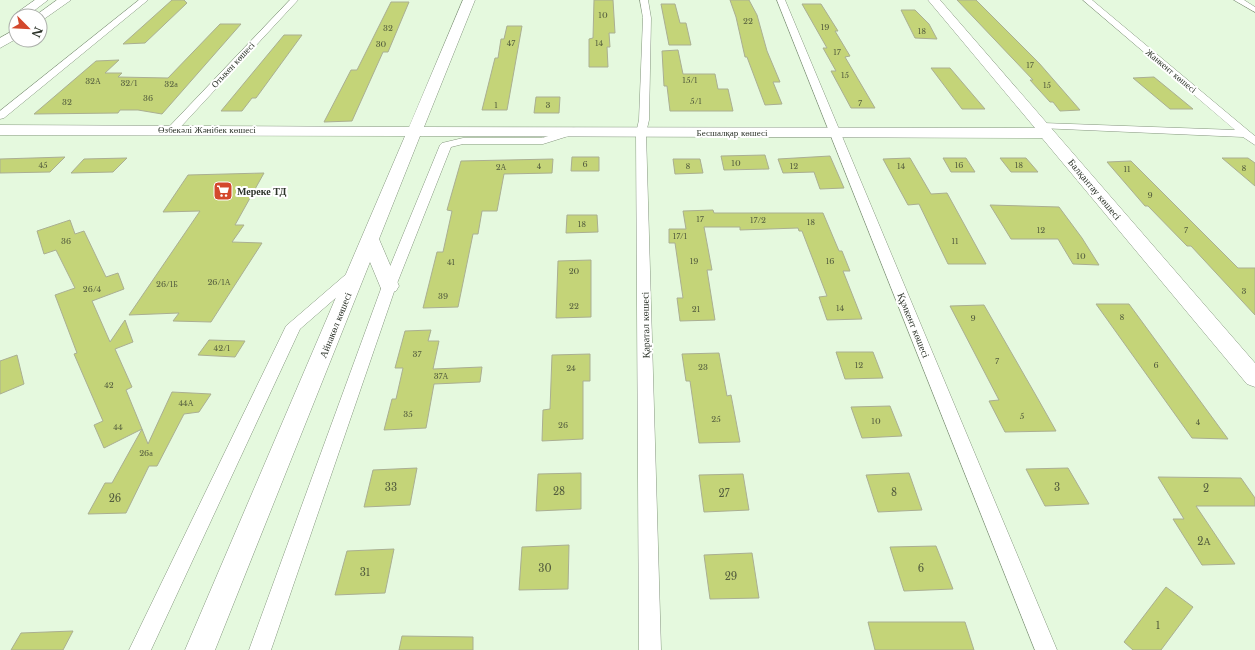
<svg xmlns="http://www.w3.org/2000/svg" width="1255" height="650" viewBox="0 0 1255 650" font-family="'Libre Baskerville',serif">
<style>
.building{fill:#c4d478;stroke:#aaaf92}
.lines{fill:none;stroke-linecap:round;stroke-linejoin:round}
.street-casing{stroke:#85977f;stroke-width:1}
.secondary-casing{stroke:#85977f;stroke-width:1}
.street{fill:#fff;fill-rule:evenodd}
.secondary{fill:#fff;fill-rule:evenodd}
.labels{text-anchor:middle;stroke-width:4;stroke-linejoin:round;paint-order:stroke}
.number-label{font-size:8px;fill:#535c3e}
.far-street-label{font-size:9px;fill:#2d342a;stroke:#fff}
.street-label{font-size:10px;fill:#2d342a;stroke:#fff}
.poi-label{font-size:10px;font-weight:bold;fill:#2d342a;stroke:#fff;text-anchor:start}
.near-number-label{font-size:10px;fill:#535c3e}
</style>
<rect width="100%" height="100%" fill="#e5f9de"/>
<!-- building -->
<g class="building">
<path d="M 172,0 L 184,0 L 187,3 L 145,43 L 123,44 Z"/>
<path d="M 594,0 L 613,0 L 615,33 L 609,33 L 610,47 L 607,47 L 608,67 L 589,67 L 589,39 L 593,38 Z"/>
<path d="M 730,0 L 749,0 L 757,15 L 767,51 L 780,82 L 773,82 L 782,104 L 765,105 L 747,57 L 745,57 L 736,17 Z"/>
<path d="M 957,0 L 976,0 L 1039,63 L 1080,110 L 1060,111 L 1053,102 L 1050,102 L 1030,80 L 1033,80 Z"/>
<path d="M 391,2 L 409,2 L 388,52 L 383,52 L 352,121 L 324,122 L 351,70 L 357,70 Z"/>
<path d="M 661,4 L 675,4 L 680,23 L 686,23 L 691,45 L 669,45 Z"/>
<path d="M 802,4 L 821,4 L 838,31 L 835,31 L 850,56 L 845,57 L 875,108 L 851,108 L 831,71 L 836,71 L 823,48 L 827,48 Z"/>
<path d="M 901,10 L 915,10 L 929,24 L 937,39 L 915,38 Z"/>
<path d="M 220,24 L 241,24 L 162,114 L 138,110 L 120,110 L 118,113 L 34,114 L 96,61 L 119,60 L 105,73 L 122,73 L 118,77 L 168,78 Z"/>
<path d="M 507,26 L 522,26 L 507,110 L 482,110 L 495,58 L 498,58 L 501,39 L 504,39 Z"/>
<path d="M 284,35 L 302,35 L 256,98 L 252,98 L 242,111 L 221,111 Z"/>
<path d="M 678,50 L 683,74 L 715,74 L 718,89 L 728,89 L 733,111 L 670,111 L 667,86 L 664,86 L 662,51 Z"/>
<path d="M 931,68 L 950,68 L 985,109 L 962,109 Z"/>
<path d="M 1154,77 L 1193,109 L 1170,109 L 1133,78 Z"/>
<path d="M 536,97 L 560,97 L 559,113 L 534,113 Z"/>
<path d="M 765,155 L 769,169 L 724,170 L 721,156 Z"/>
<path d="M 830,156 L 844,188 L 820,189 L 814,172 L 783,173 L 778,159 Z"/>
<path d="M 65,157 L 50,172 L 0,173 L 0,159 Z"/>
<path d="M 572,157 L 599,157 L 599,171 L 571,171 Z"/>
<path d="M 127,158 L 113,172 L 71,173 L 84,159 Z"/>
<path d="M 910,158 L 931,194 L 947,193 L 986,264 L 948,264 L 919,204 L 908,205 L 883,159 Z"/>
<path d="M 943,158 L 966,158 L 975,172 L 951,172 Z"/>
<path d="M 1000,158 L 1026,158 L 1038,172 L 1011,172 Z"/>
<path d="M 1222,158 L 1248,158 L 1255,163 L 1255,186 Z"/>
<path d="M 553,159 L 552,173 L 504,174 L 497,211 L 482,211 L 478,234 L 473,234 L 458,307 L 423,308 L 437,252 L 443,252 L 452,211 L 447,210 L 461,161 Z"/>
<path d="M 673,159 L 700,159 L 703,173 L 675,174 Z"/>
<path d="M 1131,161 L 1238,268 L 1255,268 L 1255,315 L 1191,246 L 1187,246 L 1148,206 L 1145,206 L 1107,162 Z"/>
<path d="M 264,173 L 235,225 L 244,225 L 232,242 L 262,243 L 211,322 L 173,321 L 179,313 L 129,315 L 200,211 L 163,212 L 188,175 Z"/>
<path d="M 990,205 L 1059,207 L 1082,238 L 1099,265 L 1073,264 L 1058,239 L 1011,239 Z"/>
<path d="M 713,210 L 714,213 L 823,213 L 839,251 L 842,251 L 850,271 L 843,271 L 862,319 L 827,320 L 819,297 L 827,296 L 802,231 L 799,231 L 798,228 L 740,230 L 740,227 L 704,227 L 712,270 L 707,270 L 715,320 L 680,321 L 677,298 L 683,298 L 675,243 L 669,243 L 669,229 L 686,229 L 683,211 Z"/>
<path d="M 567,215 L 597,215 L 598,232 L 566,233 Z"/>
<path d="M 70,220 L 75,234 L 84,231 L 106,277 L 118,273 L 124,289 L 92,301 L 110,342 L 125,320 L 133,342 L 115,349 L 132,387 L 126,390 L 142,429 L 104,448 L 94,425 L 103,421 L 74,354 L 77,353 L 55,295 L 75,288 L 56,250 L 44,254 L 37,231 Z"/>
<path d="M 591,260 L 591,317 L 556,318 L 558,261 Z"/>
<path d="M 1096,304 L 1129,304 L 1228,439 L 1192,438 Z"/>
<path d="M 984,305 L 1038,399 L 1056,431 L 1005,432 L 989,401 L 999,400 L 950,306 Z"/>
<path d="M 431,330 L 428,341 L 439,341 L 433,369 L 482,367 L 480,382 L 434,384 L 426,428 L 384,430 L 392,399 L 396,399 L 403,368 L 395,368 L 405,331 Z"/>
<path d="M 209,340 L 245,341 L 235,357 L 198,355 Z"/>
<path d="M 836,352 L 873,352 L 883,378 L 845,379 Z"/>
<path d="M 719,353 L 727,396 L 731,395 L 740,442 L 699,443 L 690,381 L 686,381 L 682,354 Z"/>
<path d="M 590,354 L 590,381 L 583,381 L 583,439 L 542,441 L 543,410 L 550,409 L 552,355 Z"/>
<path d="M 17,355 L 24,384 L 0,394 L 0,361 Z"/>
<path d="M 172,392 L 211,394 L 199,412 L 184,414 L 157,466 L 149,466 L 126,513 L 88,514 L 105,483 L 112,483 L 142,429 L 148,444 Z"/>
<path d="M 890,406 L 902,436 L 862,438 L 851,407 Z"/>
<path d="M 417,468 L 410,505 L 364,507 L 373,470 Z"/>
<path d="M 1068,468 L 1089,504 L 1045,506 L 1026,469 Z"/>
<path d="M 581,473 L 581,509 L 536,511 L 538,474 Z"/>
<path d="M 909,473 L 922,510 L 878,512 L 866,475 Z"/>
<path d="M 743,474 L 749,510 L 704,512 L 699,475 Z"/>
<path d="M 1158,477 L 1241,478 L 1255,498 L 1255,506 L 1196,506 L 1235,564 L 1202,565 L 1173,519 L 1184,519 Z"/>
<path d="M 569,545 L 568,589 L 519,590 L 522,547 Z"/>
<path d="M 936,546 L 953,589 L 904,591 L 890,547 Z"/>
<path d="M 394,549 L 385,593 L 335,595 L 347,551 Z"/>
<path d="M 752,553 L 759,598 L 710,599 L 704,555 Z"/>
<path d="M 1166,587 L 1193,607 L 1161,650 L 1133,650 L 1124,642 Z"/>
<path d="M 868,622 L 965,622 L 974,650 L 875,650 Z"/>
<path d="M 73,631 L 63,650 L 11,650 L 21,633 Z"/>
<path d="M 402,636 L 473,637 L 473,650 L 399,650 Z"/>
</g>
<g class="lines">
<!-- street casing -->
<g class="street-casing">
<g id="street">
<path d="M 139,0 L 148,0 L 4,118 L 0,119 L 0,111 Z"/>
<path d="M 290,0 L 298,0 L 176,132 L 168,132 L 167,130 L 168,128 Z"/>
<path d="M 640,0 L 648,0 L 651,18 L 649,120 L 646,133 L 661,650 L 639,650 L 636,133 L 639,120 L 643,18 Z"/>
<path d="M 777,0 L 785,0 L 1057,650 L 1035,650 Z"/>
<path d="M 1083,0 L 1092,0 L 1250,132 L 1255,136 L 1255,145 L 1243,137 L 1039,128 L 1038,126 L 1043,123 L 1235,130 Z"/>
<path d="M 1234,0 L 1244,0 L 1255,7 L 1255,12 Z"/>
<path d="M 574,128 L 578,129 L 579,131 L 578,133 L 543,144 L 463,144 L 451,147 L 396,286 L 271,650 L 249,650 L 382,286 L 440,145 L 442,143 L 463,138 L 542,138 Z"/>
<path d="M 356,268 L 361,270 L 363,273 L 361,276 L 300,329 L 151,650 L 129,650 L 286,326 L 351,270 Z"/>
</g>
</g>
<!-- secondary casing -->
<g class="secondary-casing">
<g id="secondary">
<path d="M 35,0 L 48,0 L 27,16 L 16,16 L 15,18 L 13,16 L 15,14 Z"/>
<path d="M 57,0 L 71,0 L 44,19 L 40,21 L 40,16 L 35,16 Z"/>
<path d="M 463,0 L 475,0 L 424,127 L 1035,128 L 928,0 L 940,0 L 1255,363 L 1255,387 L 1247,384 L 1042,138 L 420,136 L 379,239 L 399,286 L 396,291 L 389,293 L 382,291 L 370,262 L 215,650 L 185,650 L 405,136 L 0,135 L 0,125 L 409,127 Z"/>
<path d="M 16,29 L 16,39 L 0,48 L 0,38 Z"/>
</g>
</g>
<!-- street -->
<use href="#street" class="street"/>
<!-- secondary -->
<use href="#secondary" class="secondary"/>
</g>
<!-- icons -->
<defs>
<g id="supermarket-square" transform="scale(1)"><rect x="-9" y="-9" width="18" height="18" rx="4" fill="#d3482d" stroke="#fff"/><path d="M-6-5.5h2.5l.6 2H6L4.5 2H-2.5L-4.4-4H-6ZM-1.5 3.2a1.3 1.3 0 1 0 .1 0ZM3 3.2a1.3 1.3 0 1 0 .1 0Z" fill="#fff"/></g>
</defs>
<g fill-rule="evenodd">
<use href="#supermarket-square" x="223" y="191"/>
</g>
<g class="labels">
<!-- number labels -->
<g class="number-label">
<text x="603" y="18">10</text>
<text x="748" y="24">22</text>
<text x="825" y="30">19</text>
<text x="388" y="31">32</text>
<text x="922" y="34">18</text>
<text x="511" y="46">47</text>
<text x="599" y="46">14</text>
<text x="381" y="47">30</text>
<text x="837" y="55">17</text>
<text x="1030" y="68">17</text>
<text x="845" y="78">15</text>
<text x="690" y="83">15/1</text>
<text x="93" y="84">32А</text>
<text x="129" y="86">32/1</text>
<text x="171" y="87">32а</text>
<text x="1047" y="88">15</text>
<text x="148" y="101">36</text>
<text x="696" y="104">5/1</text>
<text x="67" y="105">32</text>
<text x="860" y="106">7</text>
<text x="496" y="108">1</text>
<text x="548" y="108">3</text>
<text x="736" y="166">10</text>
<text x="585" y="167">6</text>
<text x="43" y="168">45</text>
<text x="959" y="168">16</text>
<text x="1019" y="168">18</text>
<text x="539" y="169">4</text>
<text x="688" y="169">8</text>
<text x="794" y="169">12</text>
<text x="901" y="169">14</text>
<text x="501" y="170">2А</text>
<text x="1244" y="171">8</text>
<text x="1127" y="172">11</text>
<text x="1150" y="198">9</text>
<text x="700" y="222">17</text>
<text x="758" y="223">17/2</text>
<text x="811" y="225">18</text>
<text x="582" y="227">18</text>
<text x="1041" y="233">12</text>
<text x="1186" y="233">7</text>
<text x="680" y="239">17/1</text>
<text x="66" y="244">36</text>
<text x="955" y="244">11</text>
<text x="1081" y="259">10</text>
<text x="694" y="264">19</text>
<text x="830" y="264">16</text>
<text x="451" y="265">41</text>
<text x="574" y="274">20</text>
<text x="219" y="285">26/1А</text>
<text x="167" y="287">26/1Б</text>
<text x="92" y="292">26/4</text>
<text x="1244" y="294">3</text>
<text x="443" y="299">39</text>
<text x="574" y="309">22</text>
<text x="840" y="311">14</text>
<text x="696" y="312">21</text>
<text x="1122" y="320">8</text>
<text x="973" y="321">9</text>
<text x="222" y="351">42/1</text>
<text x="417" y="357">37</text>
<text x="997" y="364">7</text>
<text x="859" y="368">12</text>
<text x="1156" y="368">6</text>
<text x="703" y="370">23</text>
<text x="571" y="371">24</text>
<text x="441" y="379">37А</text>
<text x="109" y="388">42</text>
<text x="186" y="406">44А</text>
<text x="408" y="417">35</text>
<text x="1022" y="419">5</text>
<text x="716" y="422">25</text>
<text x="876" y="424">10</text>
<text x="1198" y="425">4</text>
<text x="563" y="428">26</text>
<text x="118" y="430">44</text>
<text x="146" y="456">26а</text>
</g>
<!-- far-street labels -->
<g class="far-street-label">
<text transform="translate(233 65) rotate(-47)" y="3">Отыкен көшесі</text>
<text transform="translate(1171 71) rotate(40)" y="3">Жанкент көшесі</text>
<text x="207" y="133">Өзбекәлі Жәнібек көшесі</text>
<text x="732" y="136">Бесшалқар көшесі</text>
</g>
<!-- street labels -->
<g class="street-label">
<text transform="translate(1095 189) rotate(50)" y="4">Балқантау көшесі</text>
<text transform="translate(335 325) rotate(-68)" y="4">Айнакөл көшесі</text>
<text transform="translate(645 325) rotate(-91)" y="4">Қаратал көшесі</text>
<text transform="translate(914 325) rotate(68)" y="4">Құмкент көшесі</text>
</g>
<!-- poi labels -->
<g class="poi-label">
<text x="237" y="195">Мереке ТД</text>
</g>
<!-- near-number labels -->
<g class="near-number-label">
<text x="391" y="491">33</text>
<text x="1057" y="491">3</text>
<text x="1206" y="492">2</text>
<text x="559" y="495">28</text>
<text x="894" y="496">8</text>
<text x="724" y="497">27</text>
<text x="115" y="502">26</text>
<text x="1204" y="545">2А</text>
<text x="545" y="572">30</text>
<text x="921" y="572">6</text>
<text x="365" y="576">31</text>
<text x="731" y="580">29</text>
<text x="1158" y="629">1</text>
</g>
</g>
<!-- north arrow -->
<g transform="translate(28 28) rotate(114)"><circle r="19" fill="#ffffff" stroke="#abaeaa"/>
<path d="M0-3L7 15L0 10L-7 15Z" fill="#d3482d"/>
<text y="-6" font-size="11" font-weight="bold" text-anchor="middle" fill="#2d342a">N</text>
</g>
</svg>
